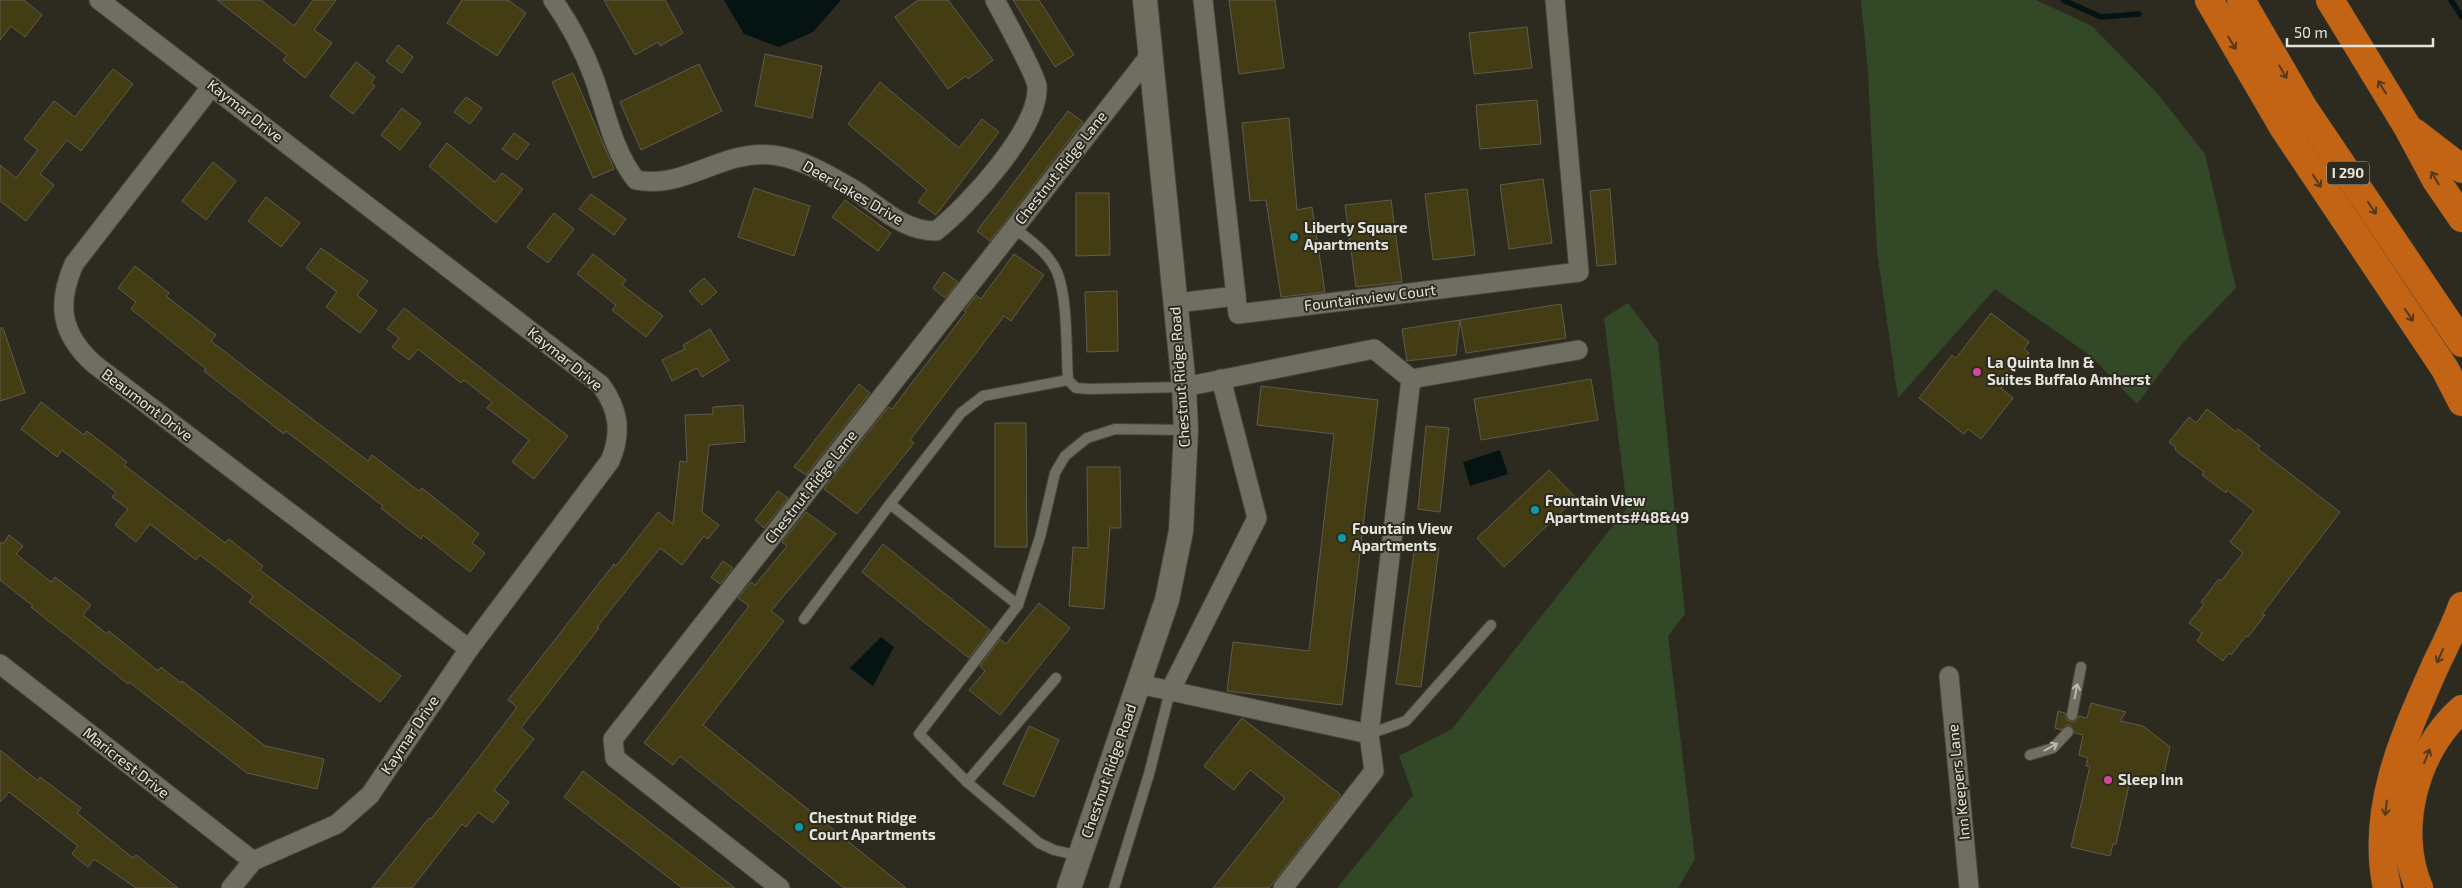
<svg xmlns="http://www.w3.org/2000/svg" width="2462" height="888" viewBox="0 0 2462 888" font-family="'Exo 2',sans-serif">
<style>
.green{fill:#334826}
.water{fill:#051313}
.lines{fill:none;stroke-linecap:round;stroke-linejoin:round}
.stream{stroke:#051313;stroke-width:5.5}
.building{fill:#443c13;stroke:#5e5c4f}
.service-casing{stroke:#47463c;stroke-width:12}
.minor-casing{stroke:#47463c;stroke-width:21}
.tertiary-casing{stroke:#47463c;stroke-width:26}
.motorway-casing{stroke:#47463c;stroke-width:29}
.service{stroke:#706e61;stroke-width:10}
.minor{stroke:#706e61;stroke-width:19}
.tertiary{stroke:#706e61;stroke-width:24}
.motorway{stroke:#c36414;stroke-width:28}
.oneway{stroke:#52391d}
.oneway2{stroke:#bbbab1}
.culture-dot{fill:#0f9aa8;stroke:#2d2b20;stroke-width:2}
.hotel-dot{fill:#d1479c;stroke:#2d2b20;stroke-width:2}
.labels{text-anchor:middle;stroke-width:4;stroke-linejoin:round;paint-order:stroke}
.shield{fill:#2d2b20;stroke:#adaca4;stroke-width:1}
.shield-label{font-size:14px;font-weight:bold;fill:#e4e3dc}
.street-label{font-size:15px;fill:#e4e3dc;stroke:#2d2b20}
.poi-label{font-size:15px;font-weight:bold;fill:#e4e3dc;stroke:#2d2b20;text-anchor:start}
</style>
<rect width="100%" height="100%" fill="#2d2b20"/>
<!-- green -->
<g class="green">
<path d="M 1861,0 L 2036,0 L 2092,26 L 2157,93 L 2205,154 L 2236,288 L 2182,344 L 2137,404 L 2091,356 L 1995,289 L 1898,398 L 1877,251 L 1868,72 Z"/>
<path d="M 1628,303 L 1658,343 L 1685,614 L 1668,636 L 1695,859 L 1678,888 L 1337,888 L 1413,795 L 1399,756 L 1452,729 L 1627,508 L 1604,318 Z"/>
</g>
<!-- water -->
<g class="water">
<path d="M 724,0 L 841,0 L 813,32 L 779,47 L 744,34 Z"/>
<path d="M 1500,450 L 1508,474 L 1470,486 L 1463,462 Z"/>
<path d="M 881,637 L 894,647 L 873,686 L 850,668 Z"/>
</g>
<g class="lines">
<!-- stream -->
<g class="stream">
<path d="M 2063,0 L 2101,17 L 2139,14"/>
<path d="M 2451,0 L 2462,17"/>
</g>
</g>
<!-- building -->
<g class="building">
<path d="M 0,0 L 24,0 L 42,15 L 25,37 L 11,26 L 0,40 Z"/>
<path d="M 217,0 L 261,0 L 294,26 L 313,0 L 336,0 L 314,30 L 332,43 L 305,78 L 283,60 L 287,55 Z"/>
<path d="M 462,0 L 508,0 L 526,13 L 497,56 L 447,23 Z"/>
<path d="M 604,0 L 665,0 L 683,33 L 660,46 L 658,42 L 635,55 Z"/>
<path d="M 918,0 L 948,0 L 993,60 L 968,79 L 966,76 L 948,89 L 895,17 Z"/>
<path d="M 1013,0 L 1039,0 L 1074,55 L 1055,67 Z"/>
<path d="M 1229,0 L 1275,0 L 1284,68 L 1239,74 Z"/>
<path d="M 1527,27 L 1532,68 L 1474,74 L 1469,33 Z"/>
<path d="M 398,45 L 413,57 L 402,73 L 386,61 Z"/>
<path d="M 765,54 L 822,66 L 812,118 L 755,106 Z"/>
<path d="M 356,62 L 375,77 L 371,83 L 375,86 L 353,114 L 330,96 Z"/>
<path d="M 699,64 L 722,111 L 641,150 L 620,102 Z"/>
<path d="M 113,69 L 133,84 L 81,151 L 67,140 L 40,174 L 54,185 L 26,221 L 0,201 L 0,165 L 16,178 L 38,150 L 24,139 L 54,101 L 75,117 Z"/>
<path d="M 573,73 L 614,169 L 593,178 L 552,82 Z"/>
<path d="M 880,82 L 959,148 L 982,119 L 999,132 L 936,215 L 918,202 L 927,190 L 848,124 Z"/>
<path d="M 466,97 L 482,108 L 470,124 L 454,112 Z"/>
<path d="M 1537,100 L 1541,144 L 1480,149 L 1476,105 Z"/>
<path d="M 402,108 L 421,123 L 400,150 L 381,135 Z"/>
<path d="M 1068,111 L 1083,122 L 990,241 L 977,231 Z"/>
<path d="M 1289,118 L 1297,210 L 1312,207 L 1325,292 L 1281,297 L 1266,200 L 1250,201 L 1242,123 Z"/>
<path d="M 514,133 L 529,144 L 517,160 L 502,149 Z"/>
<path d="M 447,143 L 495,182 L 502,173 L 523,189 L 496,223 L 429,166 Z"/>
<path d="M 213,162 L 236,181 L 206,220 L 182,201 Z"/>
<path d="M 1543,179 L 1552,243 L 1509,249 L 1500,185 Z"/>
<path d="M 754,188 L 810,206 L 794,256 L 738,237 Z"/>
<path d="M 1467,189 L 1475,255 L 1433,260 L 1425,194 Z"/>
<path d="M 1610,189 L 1616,264 L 1597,266 L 1590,191 Z"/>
<path d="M 1076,193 L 1109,193 L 1110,255 L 1076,256 Z"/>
<path d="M 591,194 L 626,219 L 614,235 L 579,209 Z"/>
<path d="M 266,197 L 300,223 L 281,247 L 248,221 Z"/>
<path d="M 845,200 L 891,233 L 878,251 L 832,217 Z"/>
<path d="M 1391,200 L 1402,282 L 1356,287 L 1345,205 Z"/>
<path d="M 554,213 L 574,229 L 548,263 L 527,247 Z"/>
<path d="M 321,248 L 368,281 L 357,295 L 377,311 L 360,333 L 326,307 L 337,292 L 306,268 Z"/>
<path d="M 593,254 L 626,280 L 622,285 L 663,316 L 646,337 L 612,310 L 616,305 L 577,274 Z"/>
<path d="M 1014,254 L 1044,275 L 1011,321 L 1004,316 L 910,440 L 914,443 L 857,514 L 824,489 L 888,407 L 892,409 L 966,312 L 964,311 L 976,295 L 981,299 Z"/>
<path d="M 135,266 L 169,293 L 166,296 L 216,335 L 211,341 L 269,386 L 368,461 L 372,455 L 419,491 L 422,488 L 479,534 L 472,543 L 485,553 L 470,572 L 423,535 L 421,539 L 381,508 L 383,506 L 286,431 L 284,434 L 204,371 L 206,369 L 131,309 L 136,302 L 118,288 Z"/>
<path d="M 944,272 L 958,282 L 945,298 L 933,288 Z"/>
<path d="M 704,278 L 717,292 L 702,305 L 689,291 Z"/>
<path d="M 1117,291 L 1118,351 L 1087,352 L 1085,292 Z"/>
<path d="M 1561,304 L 1566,338 L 1466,353 L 1460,320 Z"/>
<path d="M 404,308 L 568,436 L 534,479 L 512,462 L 529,440 L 487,408 L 492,402 L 464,380 L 461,383 L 418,349 L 409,360 L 392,347 L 399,338 L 387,329 Z"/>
<path d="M 1991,313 L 2029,342 L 2024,349 L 2029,353 L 2001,388 L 2013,398 L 1981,439 L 1968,429 L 1964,434 L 1919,398 L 1952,355 L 1956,358 Z"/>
<path d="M 1460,320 L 1456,355 L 1407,361 L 1402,329 Z"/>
<path d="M 0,328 L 3,328 L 25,393 L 0,401 Z"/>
<path d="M 710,329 L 729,360 L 702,377 L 697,368 L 672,381 L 662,360 L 685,349 L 683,345 Z"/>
<path d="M 1591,379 L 1598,420 L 1481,440 L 1474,399 Z"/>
<path d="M 859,384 L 870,393 L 806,475 L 794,467 Z"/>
<path d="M 1261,386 L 1378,400 L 1342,705 L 1227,691 L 1233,642 L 1309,651 L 1334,434 L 1257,425 Z"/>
<path d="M 41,402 L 84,435 L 87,431 L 127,462 L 124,465 L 225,543 L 229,539 L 263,566 L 260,570 L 401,676 L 380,702 L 249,602 L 253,596 L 200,555 L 196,560 L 150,524 L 136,542 L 115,525 L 128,509 L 112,497 L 116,492 L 62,450 L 57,457 L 21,429 Z"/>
<path d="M 743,405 L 745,442 L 709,445 L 702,512 L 719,525 L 708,539 L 704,536 L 682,565 L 660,548 L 597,627 L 599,628 L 521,728 L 534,739 L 494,790 L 509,802 L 493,823 L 478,812 L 466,827 L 462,824 L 412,888 L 372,888 L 429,818 L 431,819 L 481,755 L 517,707 L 508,700 L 614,564 L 616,566 L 658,512 L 673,524 L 680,461 L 687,462 L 685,415 L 713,414 L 713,407 Z"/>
<path d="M 2207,409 L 2236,432 L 2238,429 L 2260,446 L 2258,449 L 2340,512 L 2262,614 L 2265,615 L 2248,637 L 2246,636 L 2231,655 L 2229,653 L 2223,661 L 2197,641 L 2202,633 L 2189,623 L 2204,604 L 2201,602 L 2219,579 L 2221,581 L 2243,553 L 2230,542 L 2254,511 L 2227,490 L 2226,493 L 2202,475 L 2204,472 L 2175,450 L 2176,448 L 2169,442 L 2189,417 L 2196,423 Z"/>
<path d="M 995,423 L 1026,423 L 1027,547 L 995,547 Z"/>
<path d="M 1426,426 L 1449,428 L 1440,512 L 1418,509 Z"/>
<path d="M 1087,467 L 1120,467 L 1121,528 L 1110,528 L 1104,609 L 1069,606 L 1073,547 L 1088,548 Z"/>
<path d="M 1549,470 L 1576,498 L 1504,567 L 1477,538 Z"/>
<path d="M 778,491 L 788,498 L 764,528 L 755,520 Z"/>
<path d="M 806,512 L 836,534 L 771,611 L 784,621 L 703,725 L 906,888 L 844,888 L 680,756 L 673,765 L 644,743 L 749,606 L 738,598 L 751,582 L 755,585 L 787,546 L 782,542 Z"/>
<path d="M 9,535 L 23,546 L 16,554 L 51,582 L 55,577 L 91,605 L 83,615 L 107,634 L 109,631 L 158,671 L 161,667 L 181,683 L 182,681 L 265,746 L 324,759 L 317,789 L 247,773 L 129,682 L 128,684 L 31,607 L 33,606 L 0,580 L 0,542 L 3,544 Z"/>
<path d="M 883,544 L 990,630 L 969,658 L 862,572 Z"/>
<path d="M 1415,545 L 1439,548 L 1421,687 L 1396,684 Z"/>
<path d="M 723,561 L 733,568 L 720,584 L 711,577 Z"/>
<path d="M 1039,603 L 1070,628 L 1000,715 L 969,690 L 985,671 L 980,666 L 1000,639 L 1006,644 Z"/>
<path d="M 2091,703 L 2126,712 L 2120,721 L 2143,726 L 2170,747 L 2162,783 L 2131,776 L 2116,844 L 2113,844 L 2110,856 L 2071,847 L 2090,766 L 2086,766 L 2088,758 L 2079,755 L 2083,735 L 2075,733 L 2070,725 L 2066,726 L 2061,730 L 2055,728 L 2058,711 L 2065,713 L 2067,720 L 2074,722 L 2079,716 L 2087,718 Z"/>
<path d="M 1242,718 L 1341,795 L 1269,888 L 1213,888 L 1285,798 L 1250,770 L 1234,790 L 1204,766 Z"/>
<path d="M 1029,726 L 1059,740 L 1034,797 L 1003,784 Z"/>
<path d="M 0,750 L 38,781 L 40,777 L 81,808 L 77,813 L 133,858 L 136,855 L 178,888 L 136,888 L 94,859 L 88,867 L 72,854 L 78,846 L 9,792 L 0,802 Z"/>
<path d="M 583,771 L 735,888 L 682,888 L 564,797 Z"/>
</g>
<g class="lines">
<!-- service casing -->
<g class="service-casing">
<g id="service">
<path d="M 1014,228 C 1030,240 1049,253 1057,272 C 1068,298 1066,351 1068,380 L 1076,388 L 1090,389 L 1184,387"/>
<path d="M 1018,605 L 890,504 L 961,413 L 983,396 L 1068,380"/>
<path d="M 804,619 L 890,504"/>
<path d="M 2072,715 L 2081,667"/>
<path d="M 1369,734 L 1406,721 L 1491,625"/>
<path d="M 2030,755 L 2053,748 L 2068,732"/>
<path d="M 967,782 L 1056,678"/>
<path d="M 1080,856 L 1054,850 L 1039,843 L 967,782 L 919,734 L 1018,605 L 1040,537 L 1055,473 L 1065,456 L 1087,438 L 1115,429 L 1186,430"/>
<path d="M 1114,888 L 1149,774 L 1170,691"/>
</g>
</g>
<!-- minor casing -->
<g class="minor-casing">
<g id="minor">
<path d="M 99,0 L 601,385 C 619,410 622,433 610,461 L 469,649 L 370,795 L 337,824 L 253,861 L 231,888"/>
<path d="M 553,0 C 570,24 584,51 594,78 C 606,112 613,151 636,180 C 685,190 722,149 773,155 C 800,158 829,175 853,189 C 880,206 902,231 936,231 C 968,206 1040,128 1037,86 C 1035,73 1003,15 995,0"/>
<path d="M 1203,0 L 1238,314 L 1579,272 L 1555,0"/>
<path d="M 212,86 L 74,264 C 56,305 61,334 94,364 L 469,649"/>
<path d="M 1176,303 L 1236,296"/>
<path d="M 1184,387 L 1374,349 L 1411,379 L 1578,350"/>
<path d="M 0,664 L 253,861"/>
<path d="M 1949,676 L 1969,888"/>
<path d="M 1139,684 L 1369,734"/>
<path d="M 1170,691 L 1257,518 L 1221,379"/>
<path d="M 780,888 L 615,758 L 613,739 L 1151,54"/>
<path d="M 1283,888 L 1374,771 L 1369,734 L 1411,379"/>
</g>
</g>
<!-- tertiary casing -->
<g class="tertiary-casing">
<path id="tertiary" d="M 1069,888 L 1167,600 L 1181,531 L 1186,430 L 1184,387 L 1145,0"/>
</g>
<!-- motorway casing -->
<g class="motorway-casing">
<g id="motorway">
<path d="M 2209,0 L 2283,127 L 2445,369 L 2462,402"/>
<path d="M 2241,0 L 2303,107 L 2462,343"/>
<path d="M 2330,0 L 2408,128 L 2436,180 L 2462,218"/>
<path d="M 2414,132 L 2462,169"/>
<path d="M 2387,888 C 2370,808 2405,734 2437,662 C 2446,644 2455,625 2462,606"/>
<path d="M 2419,888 C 2394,829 2415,750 2462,709"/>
</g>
</g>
<!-- service -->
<use href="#service" class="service"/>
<!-- minor -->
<use href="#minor" class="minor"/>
<!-- tertiary -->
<use href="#tertiary" class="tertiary"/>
<!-- motorway -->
<use href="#motorway" class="motorway"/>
</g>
<!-- one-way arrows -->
<defs><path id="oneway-shaft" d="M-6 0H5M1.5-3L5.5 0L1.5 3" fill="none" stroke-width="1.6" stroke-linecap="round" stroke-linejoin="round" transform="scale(1.25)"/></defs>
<g class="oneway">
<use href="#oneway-shaft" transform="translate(2232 43) rotate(59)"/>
<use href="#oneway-shaft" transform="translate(2283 72) rotate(60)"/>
<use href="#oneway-shaft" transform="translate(2382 87) rotate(-122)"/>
<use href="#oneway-shaft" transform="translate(2435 178) rotate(-120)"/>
<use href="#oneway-shaft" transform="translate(2317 181) rotate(57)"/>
<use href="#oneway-shaft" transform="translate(2372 208) rotate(56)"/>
<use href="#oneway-shaft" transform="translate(2409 315) rotate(56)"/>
<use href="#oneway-shaft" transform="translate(2440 656) rotate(114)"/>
<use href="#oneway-shaft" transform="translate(2427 756) rotate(-68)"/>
<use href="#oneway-shaft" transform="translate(2386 808) rotate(97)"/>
</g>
<g class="oneway2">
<use href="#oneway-shaft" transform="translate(2076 691) rotate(-79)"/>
<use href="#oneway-shaft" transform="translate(2051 747) rotate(-29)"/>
</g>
<!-- markers -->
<g class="culture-dot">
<circle cx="1294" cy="237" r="5"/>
<circle cx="1535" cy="510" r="5"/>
<circle cx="1342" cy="538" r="5"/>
<circle cx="799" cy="827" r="5"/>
</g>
<g class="hotel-dot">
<circle cx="1977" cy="372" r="5"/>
<circle cx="2108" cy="780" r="5"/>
</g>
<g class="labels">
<!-- shield labels -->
<rect class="shield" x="2327" y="161.5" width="42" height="23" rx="4"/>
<g class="shield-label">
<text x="2348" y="178">I 290</text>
</g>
<!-- street labels -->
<g class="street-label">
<text transform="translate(245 111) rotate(38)" y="5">Kaymar Drive</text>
<text transform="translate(1061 168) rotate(-52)" y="5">Chestnut Ridge Lane</text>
<text transform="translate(853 193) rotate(30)" y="5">Deer Lakes Drive</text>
<text transform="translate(1370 298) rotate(-7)" y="5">Fountainview Court</text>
<text transform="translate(565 359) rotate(39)" y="5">Kaymar Drive</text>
<text transform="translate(1180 377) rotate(-94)" y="5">Chestnut Ridge Road</text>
<text transform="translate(147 405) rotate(37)" y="5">Beaumont Drive</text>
<text transform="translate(811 487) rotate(-52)" y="5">Chestnut Ridge Lane</text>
<text transform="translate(410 735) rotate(-56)" y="5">Kaymar Drive</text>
<text transform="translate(126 763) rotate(38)" y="5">Maricrest Drive</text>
<text transform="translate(1109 771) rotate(-71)" y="5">Chestnut Ridge Road</text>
<text transform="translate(1959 782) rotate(-96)" y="5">Inn Keepers Lane</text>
</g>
<!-- poi labels -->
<g class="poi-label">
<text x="1304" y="233">Liberty Square<tspan x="1304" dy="17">Apartments</tspan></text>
<text x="1987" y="368">La Quinta Inn &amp;<tspan x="1987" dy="17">Suites Buffalo Amherst</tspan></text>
<text x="1545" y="506">Fountain View<tspan x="1545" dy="17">Apartments#48&amp;49</tspan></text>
<text x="1352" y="534">Fountain View<tspan x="1352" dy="17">Apartments</tspan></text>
<text x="2118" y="785">Sleep Inn</text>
<text x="809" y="823">Chestnut Ridge<tspan x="809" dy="17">Court Apartments</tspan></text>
</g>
</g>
<!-- scale -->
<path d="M2287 38v8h146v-8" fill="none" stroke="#e4e3dc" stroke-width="2.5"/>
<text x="2294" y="38" font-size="15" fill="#e4e3dc" stroke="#2d2b20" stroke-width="4" paint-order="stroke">50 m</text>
</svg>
